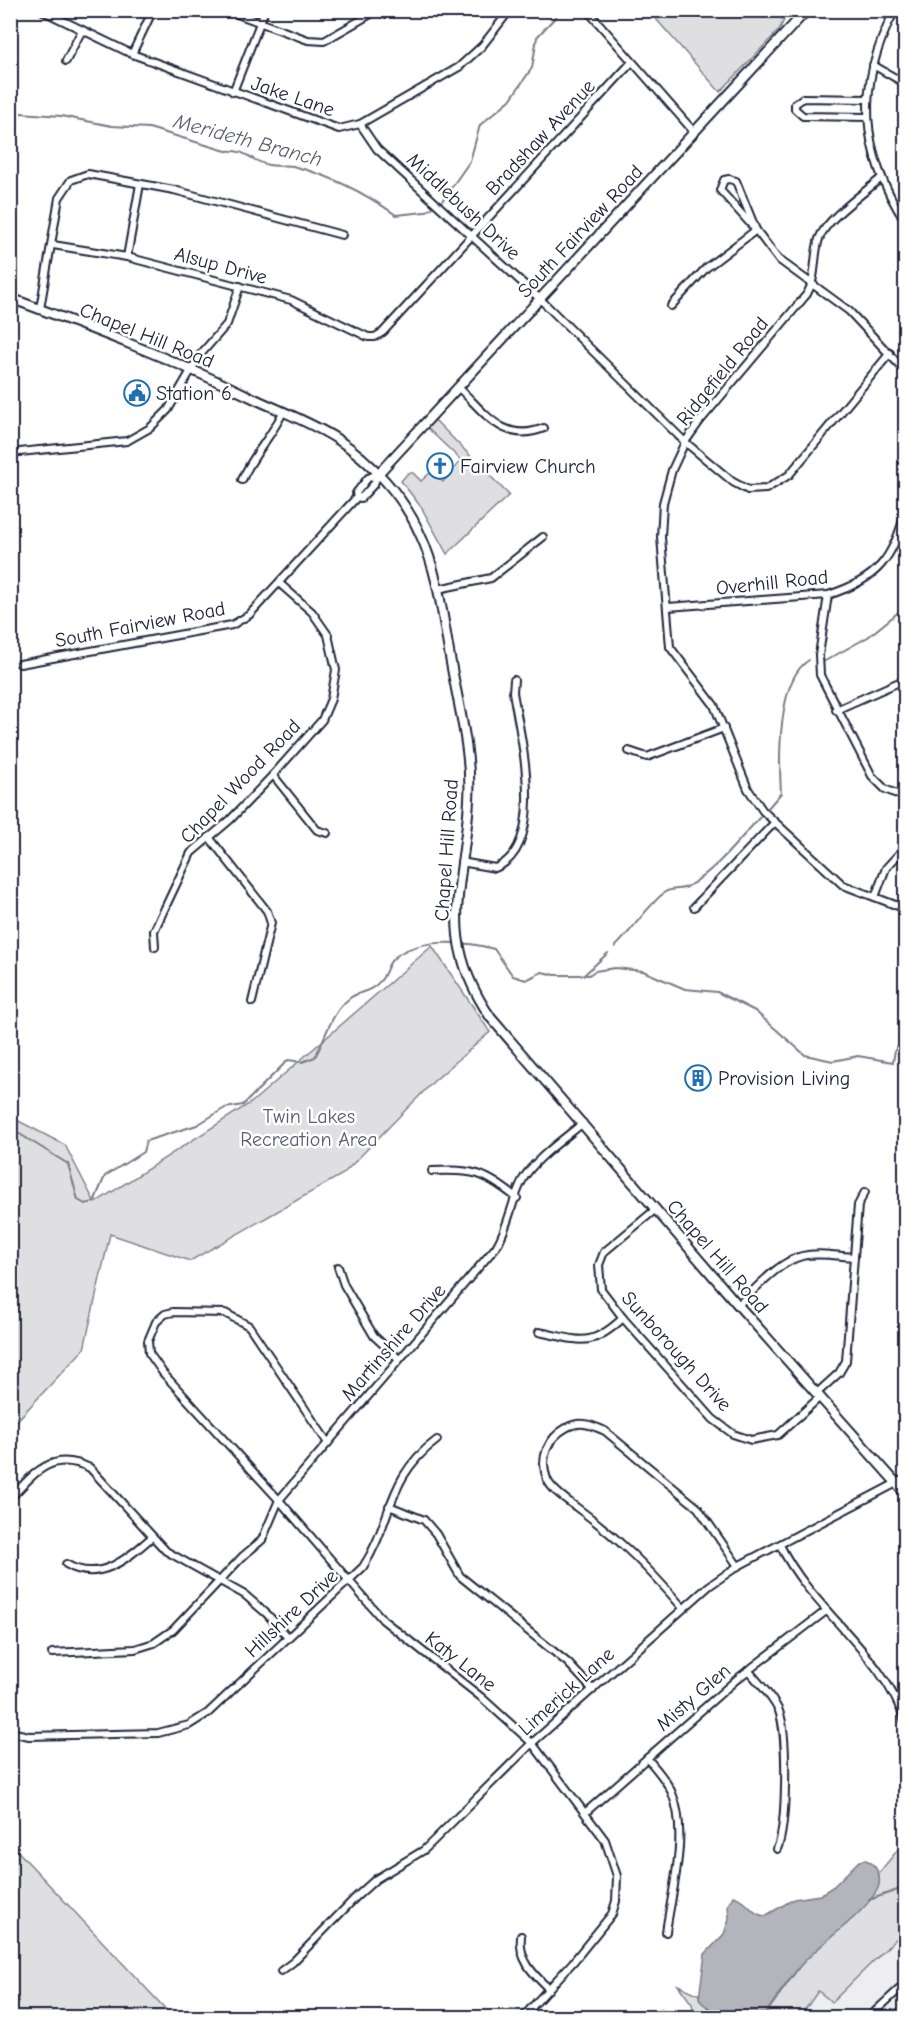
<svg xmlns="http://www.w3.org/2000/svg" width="916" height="2028" viewBox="0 0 916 2028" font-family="'Comic Neue',sans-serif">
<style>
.built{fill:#eeeef1}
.green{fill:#dfdfe2;stroke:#80808e;stroke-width:1.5}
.water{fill:#b4b4bc;stroke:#7a7a88;stroke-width:1.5}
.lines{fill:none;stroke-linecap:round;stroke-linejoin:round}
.stream{stroke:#7a7a88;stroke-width:2}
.minor-casing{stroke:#22223b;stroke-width:10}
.tertiary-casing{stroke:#22223b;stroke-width:12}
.minor{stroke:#fff;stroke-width:6}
.tertiary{stroke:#fff;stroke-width:8}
.labels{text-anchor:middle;stroke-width:5;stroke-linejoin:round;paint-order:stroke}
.street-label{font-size:20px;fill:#22223b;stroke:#fff}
.poi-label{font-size:20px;fill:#22223b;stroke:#fff;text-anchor:start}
.park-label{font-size:20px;fill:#5b5b6d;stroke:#fff}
.water-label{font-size:21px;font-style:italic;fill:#5c5c6f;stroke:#fff}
</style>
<rect width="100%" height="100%" fill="#fff"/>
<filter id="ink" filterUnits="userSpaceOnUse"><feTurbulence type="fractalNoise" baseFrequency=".0167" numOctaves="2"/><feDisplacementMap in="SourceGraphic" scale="12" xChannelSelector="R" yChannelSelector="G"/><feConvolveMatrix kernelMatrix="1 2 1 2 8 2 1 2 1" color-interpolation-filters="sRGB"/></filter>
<g filter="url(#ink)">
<!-- built -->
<path class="built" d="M 905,1930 L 905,2017 L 800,2018 L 818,1990 L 833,2002 Z"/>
<!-- green -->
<g class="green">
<path d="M 649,11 L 770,11 L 784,20 L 779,30 L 720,92 Z"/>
<path d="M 433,418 L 509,495 L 447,554 L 421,507 L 401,481 L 408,473 L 413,473 L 421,481 L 431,472 L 443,482 L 461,460 L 425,426 Z"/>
<path d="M 432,946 L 490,1032 L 434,1081 L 343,1174 L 190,1261 L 110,1234 L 84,1349 L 11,1427 L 11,1117 L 65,1145 L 95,1203 L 252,1102 Z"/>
<path d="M 905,1841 L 905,1930 L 832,2002 L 818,1991 L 800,2017 L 763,2018 L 800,1966 L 879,1877 L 878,1874 Z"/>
<path d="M 10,1844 L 11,1844 L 173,2017 L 11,2017 Z"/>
<path d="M 678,1985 L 698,1994 L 709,2010 L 722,2017 L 695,2017 L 692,2004 Z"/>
</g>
<!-- water -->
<path class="water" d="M 866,1860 C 877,1864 883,1879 877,1890 C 863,1916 821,1942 801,1965 C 787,1981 775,2000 763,2017 L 722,2017 L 702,2003 L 699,1998 L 705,1954 L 724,1934 L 729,1919 L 728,1905 L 733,1896 C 746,1898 751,1915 765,1916 L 794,1899 L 820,1895 L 834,1886 L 859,1861 Z"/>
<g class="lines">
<!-- stream -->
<g class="stream">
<path d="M 10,116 L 21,113 L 61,116 L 112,126 L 149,128 L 226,151 C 247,149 251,162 269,165 C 278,167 287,164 296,167 C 332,176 366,194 396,215 L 425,212 L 432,208"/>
<path d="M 442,201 L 470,161 L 480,125 L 510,100 L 532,68 L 537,37 L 562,10"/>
<path d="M 825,661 L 868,637 L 906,606"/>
<path d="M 768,808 L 781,793 C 779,760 777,679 809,660"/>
<path d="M 615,947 C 634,929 645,908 665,892 C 672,888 681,890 687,887 C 717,869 738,841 761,816"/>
<path d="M 585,974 L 608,953"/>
<path d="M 10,1128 L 68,1164 L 78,1200 L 85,1204 L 94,1202 L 105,1176 L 143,1152 L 146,1141 L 197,1125 L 225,1108 L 243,1105 L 288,1060 L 302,1062 L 315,1057 C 326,1037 331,1012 350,998 C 359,991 371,993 381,980 C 386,974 387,965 392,960 C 414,937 466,941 494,949 L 513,976 L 526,980 L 542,972 L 555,975 L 589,975 L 595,971 L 615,968 L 643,971 L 685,989 L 717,992 L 755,1011 L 805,1055 L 833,1061 L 858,1056 L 893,1062 L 895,1050 L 906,1035"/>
<path d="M 869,1900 L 906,1887"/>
</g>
<!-- minor casing -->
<g class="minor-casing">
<g id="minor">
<path d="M 41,10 L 132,54 L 339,129 L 360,124 L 459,67 L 482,46 L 510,10"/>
<path d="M 226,10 L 308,40 L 324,41 L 378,10"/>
<path d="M 587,10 L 695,133"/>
<path d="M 895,10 C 855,86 860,152 906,223"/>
<path d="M 132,54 L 153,10"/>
<path d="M 66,61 L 82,30"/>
<path d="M 873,65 L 906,84"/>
<path d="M 233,92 L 265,10"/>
<path d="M 867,99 L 803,98 L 795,104 L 795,109 L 803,116 L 867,117"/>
<path d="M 360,124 L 377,149 L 540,299 L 685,442 L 733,482 L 748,490 L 766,489 L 789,475 L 890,353"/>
<path d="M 880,179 C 864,193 826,219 819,239 C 813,257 817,277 807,294 L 700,421 L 685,442 L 672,470 L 663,503 L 661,537 L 670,647 L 714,705 L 748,789 L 763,811 L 843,885 L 906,909"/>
<path d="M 756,230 L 736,181 L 729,179 L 724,180 L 720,190 L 756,230 L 778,259 L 849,311 L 906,372"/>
<path d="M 53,245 L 127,257 L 291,300 L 368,337 L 375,337 L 383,332 L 631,63"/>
<path d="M 127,257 L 140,184"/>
<path d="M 671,306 L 706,268 L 756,230"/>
<path d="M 40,309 L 59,198 L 71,180 L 88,174 L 174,190 L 342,235"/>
<path d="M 459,388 C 486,414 504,444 544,428"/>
<path d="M 10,453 L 127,441 L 150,428 L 168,410 L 200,355 L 227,324 L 240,286"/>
<path d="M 242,480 C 252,456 272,436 283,412"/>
<path d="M 357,497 L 356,493 L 368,478 L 378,474"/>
<path d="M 438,589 L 491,578 L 543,537"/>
<path d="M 828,595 L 819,655 L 820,675 L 872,776 L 885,789 L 906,798"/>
<path d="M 668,607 L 828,595 C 879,579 892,559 906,510"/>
<path d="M 20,664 L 232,625 L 249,615 L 357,497 L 361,498 L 374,484 L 378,474"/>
<path d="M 836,710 L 906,679"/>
<path d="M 629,751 L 647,757 L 724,728"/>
<path d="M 273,775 L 317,830 L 327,833"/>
<path d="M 209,837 L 267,911 L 271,923 L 252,1002"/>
<path d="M 461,862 L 495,868 C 549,847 520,735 513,692 L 514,680"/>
<path d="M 875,897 L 886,868 L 906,846"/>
<path d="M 694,907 L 775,822"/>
<path d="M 155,947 L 154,931 L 191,853 L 230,820 L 273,775 L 322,720 L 331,699 L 336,670 L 328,635 L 312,612 L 279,583"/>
<path d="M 432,1171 C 475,1169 483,1172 517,1198"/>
<path d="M 656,1209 L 604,1252 L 599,1265 L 601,1289 L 623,1318 L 713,1419 L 733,1434 L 751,1440 L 778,1435 L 820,1397"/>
<path d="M 338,1267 L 344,1285 L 374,1336 L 399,1359"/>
<path d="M 738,1305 C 756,1289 778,1262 802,1256 C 818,1252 837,1256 854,1257"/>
<path d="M 539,1332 C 580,1340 590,1349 623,1318"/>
<path d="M 817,1393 L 839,1373 L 846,1361 L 858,1205 L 865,1192"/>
<path d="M 328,1443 L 249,1326 L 225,1313 L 173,1312 L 165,1314 L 156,1322 L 148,1341 L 149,1353 L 163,1373 L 279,1500 L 383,1620 L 481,1697 L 532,1743 L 605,1840 L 617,1876 L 616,1901 L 612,1914 L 573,1962 L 522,2018"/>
<path d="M 10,1499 C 35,1472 52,1450 90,1468 L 166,1551 L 245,1595 L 267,1614 L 289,1638"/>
<path d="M 389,1506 L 424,1520 L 436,1534 L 460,1576 L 568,1663 L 593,1690"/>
<path d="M 780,1545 C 812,1611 884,1653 906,1724"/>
<path d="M 66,1564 C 99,1584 128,1558 152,1537"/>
<path d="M 683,1608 C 650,1570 618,1537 576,1507 C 567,1500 551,1490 547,1479 C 539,1458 548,1438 566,1428 C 580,1420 592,1425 605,1431 L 698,1508 L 738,1566"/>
<path d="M 52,1653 L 135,1649 L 154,1643 L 173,1630 L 243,1556 L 262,1540 L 279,1500 L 496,1247 C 509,1226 511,1202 522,1181 C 532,1161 565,1138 583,1123"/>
<path d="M 748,1670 C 759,1683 772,1696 779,1711 C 788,1734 787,1827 777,1849"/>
<path d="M 10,1732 L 29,1736 L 158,1733 L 189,1725 L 208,1713 L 363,1567 C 393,1521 386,1477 437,1440"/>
<path d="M 647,1758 C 656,1769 666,1779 672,1793 C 689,1834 672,1889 666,1932"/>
<path d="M 902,1774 L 906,1768"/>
<path d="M 586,1812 L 737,1679 L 826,1611"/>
<path d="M 521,1936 C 518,1959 533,1974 549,1989"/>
<path d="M 281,1971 L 293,1962 L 356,1897 L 376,1879 L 424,1850 L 532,1743 L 709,1586 L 738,1566 L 906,1478"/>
<path d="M 660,2018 L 661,2013"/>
<path d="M 868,2018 L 906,1983"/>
</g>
</g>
<!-- tertiary casing -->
<g class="tertiary-casing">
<g id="tertiary">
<path d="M 10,298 C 94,329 177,361 257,400 C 283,412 312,423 337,439 C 371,461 404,497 420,534 C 439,574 443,620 451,663 C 459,708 472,755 469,800 C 464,889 435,936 491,1018 L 738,1305 L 906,1494"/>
<path d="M 378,474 L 807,10"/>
</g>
</g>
<!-- minor -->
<use href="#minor" class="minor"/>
<!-- tertiary -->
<use href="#tertiary" class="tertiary"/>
</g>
</g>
<!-- icons -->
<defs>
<g id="civic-ring" transform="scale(1.35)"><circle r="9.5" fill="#fff" stroke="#1f6fb2" stroke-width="1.5"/><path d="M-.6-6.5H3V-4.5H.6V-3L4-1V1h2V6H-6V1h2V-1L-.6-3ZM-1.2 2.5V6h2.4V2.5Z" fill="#1f6fb2"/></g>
<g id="church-ring" transform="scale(1.35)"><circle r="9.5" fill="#fff" stroke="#1f6fb2" stroke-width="1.5"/><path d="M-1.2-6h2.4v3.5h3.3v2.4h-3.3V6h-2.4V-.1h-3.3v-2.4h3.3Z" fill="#1f6fb2"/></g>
<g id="building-ring" transform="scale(1.35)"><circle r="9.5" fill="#fff" stroke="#1f6fb2" stroke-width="1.5"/><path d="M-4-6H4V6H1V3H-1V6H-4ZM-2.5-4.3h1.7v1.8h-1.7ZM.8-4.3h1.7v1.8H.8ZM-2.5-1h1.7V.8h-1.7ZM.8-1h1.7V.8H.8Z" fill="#1f6fb2"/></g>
</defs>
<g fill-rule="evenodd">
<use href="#civic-ring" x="137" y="393"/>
<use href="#church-ring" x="440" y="466"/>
<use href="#building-ring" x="698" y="1078"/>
</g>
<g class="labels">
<!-- street labels -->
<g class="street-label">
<text transform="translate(293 96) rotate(19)" y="7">Jake Lane</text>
<text transform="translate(540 137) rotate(-47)" y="7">Bradshaw Avenue</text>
<text transform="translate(464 206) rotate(43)" y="7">Middlebush Drive</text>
<text transform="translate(580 231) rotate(-47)" y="7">South Fairview Road</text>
<text transform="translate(221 265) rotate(15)" y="7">Alsup Drive</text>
<text transform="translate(147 335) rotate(22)" y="7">Chapel Hill Road</text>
<text transform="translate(722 371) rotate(-51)" y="7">Ridgefield Road</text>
<text transform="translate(772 582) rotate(-6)" y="7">Overhill Road</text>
<text transform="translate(140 624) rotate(-11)" y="7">South Fairview Road</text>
<text transform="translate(240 781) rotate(-46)" y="7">Chapel Wood Road</text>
<text transform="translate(446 850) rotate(-86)" y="7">Chapel Hill Road</text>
<text transform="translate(718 1256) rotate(49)" y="7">Chapel Hill Road</text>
<text transform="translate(393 1342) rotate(-49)" y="7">Martinshire Drive</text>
<text transform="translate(677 1351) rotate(48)" y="7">Sunborough Drive</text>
<text transform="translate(291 1613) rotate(-43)" y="7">Hillshire Drive</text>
<text transform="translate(461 1661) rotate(38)" y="7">Katy Lane</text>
<text transform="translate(566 1691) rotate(-42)" y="7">Limerick Lane</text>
<text transform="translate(693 1697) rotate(-41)" y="7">Misty Glen</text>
</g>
<!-- poi labels -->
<g class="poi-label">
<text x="156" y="400">Station 6</text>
<text x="460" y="473">Fairview Church</text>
<text x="718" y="1085">Provision Living</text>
</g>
<!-- park labels -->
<g class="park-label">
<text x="309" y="1123">Twin Lakes<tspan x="309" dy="23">Recreation Area</tspan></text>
</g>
<!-- water labels -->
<g class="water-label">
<text transform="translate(248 140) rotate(15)" y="7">Merideth Branch</text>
</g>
</g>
<!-- margin -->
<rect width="916" height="2028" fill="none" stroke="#fff" stroke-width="36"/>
<rect x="18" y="18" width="880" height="1992" fill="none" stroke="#22223b" stroke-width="2" filter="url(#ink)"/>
</svg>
